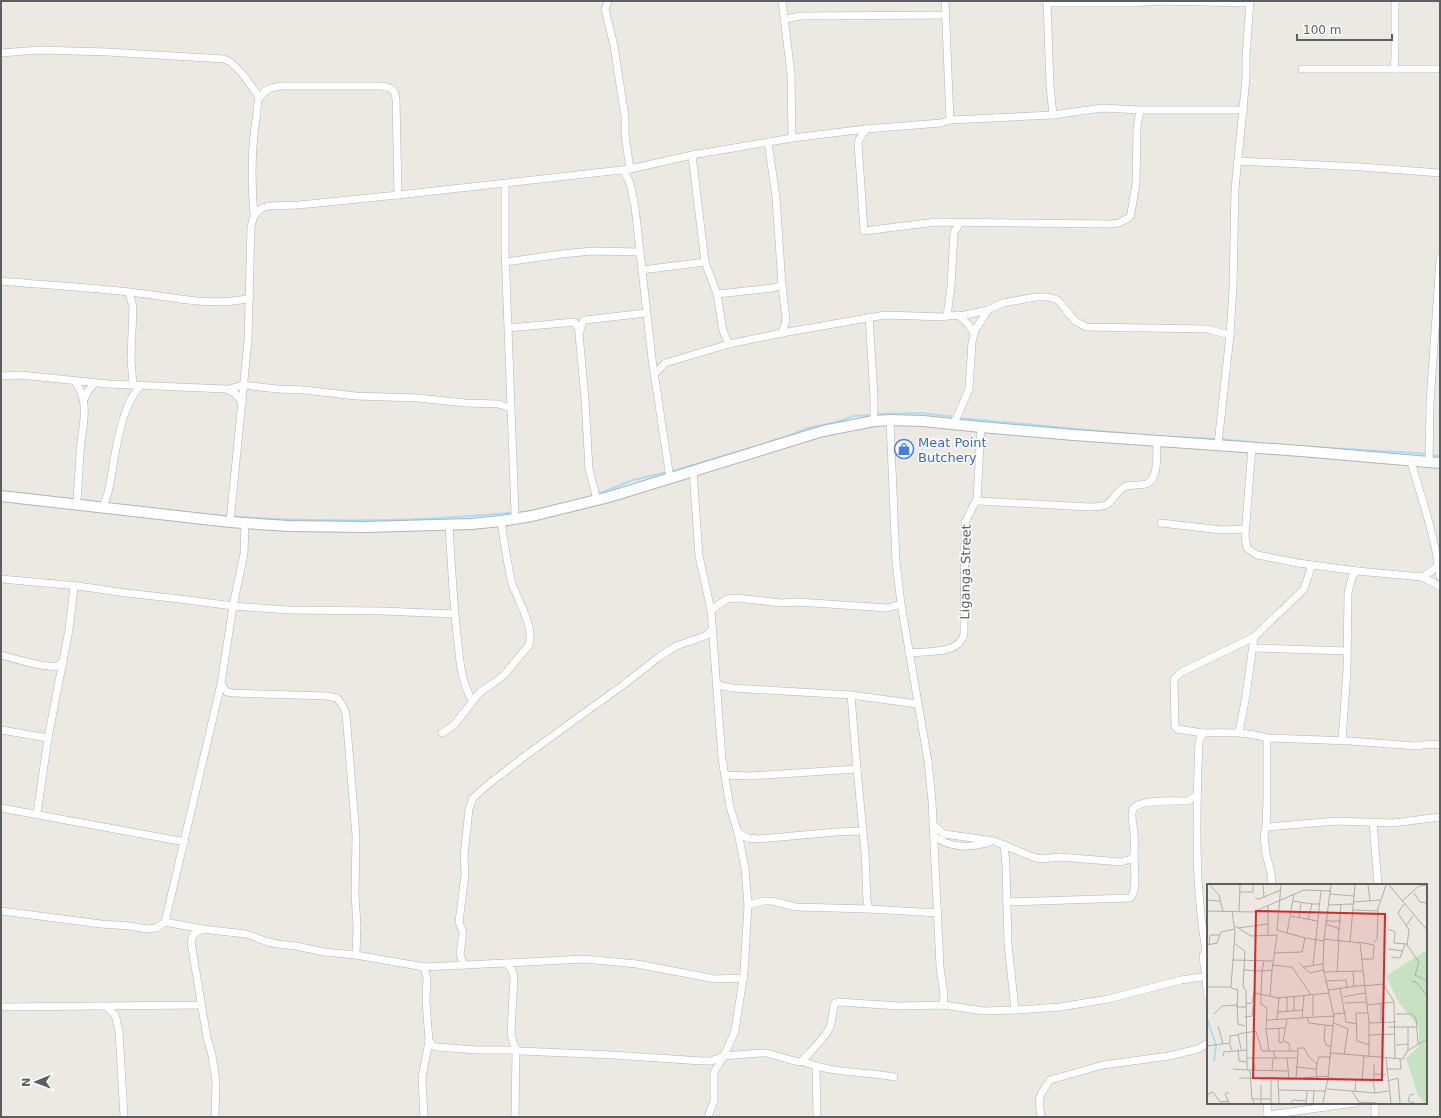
<svg xmlns="http://www.w3.org/2000/svg" width="1441" height="1118" viewBox="0 0 1441 1118" font-family="'DejaVu Sans',sans-serif">
<style>
.lines{fill:none;stroke-linecap:round;stroke-linejoin:round}
.stream{stroke:#a9dff6;stroke-width:2}
.street-casing{stroke:#b0b4b7;stroke-width:8}
.secondary-casing{stroke:#b0b3b7;stroke-width:12}
.street{stroke:#fff;stroke-width:7}
.secondary{stroke:#fff;stroke-width:10}
.labels{text-anchor:middle;stroke-width:3;stroke-linejoin:round;paint-order:stroke}
.shop-label{font-size:13px;fill:#366cbe;stroke:#fff;text-anchor:start}
.street-label{font-size:13px;fill:#5b5f62;stroke:#fff}
.inset-river{fill:none;stroke:#a9dff6;stroke-width:2}
.inset-road{fill:none;stroke:#aeaeab;stroke-width:1}
.view{fill:#d62828;fill-opacity:0.15;stroke:#d62828;stroke-width:2}
.inset-edge{fill:none;stroke:#5b5f62;stroke-width:2}
</style>
<rect width="100%" height="100%" fill="#ece9e3"/>
<g class="lines">
<!-- stream -->
<g class="stream">
<path d="M 876,414 L 920,413 L 955,417"/>
<path d="M 959,418 L 1152,436"/>
<path d="M 1175,437 L 1216,439"/>
<path d="M 1220,439 L 1250,442"/>
<path d="M 1312,447 L 1416,453 L 1440,456"/>
<path d="M 598,494 L 633,480 L 676,470 L 757,446 L 791,435 L 808,428 L 837,422 L 854,416 L 871,415"/>
<path d="M 209,515 L 229,516"/>
<path d="M 233,516 C 260,520 288,519 315,520 C 388,522 460,518 532,511"/>
</g>
<!-- street casing -->
<g class="street-casing">
<g id="street">
<path d="M 608,1 L 605,9 L 614,46 L 625,117 L 625,135 L 630,169"/>
<path d="M 782,1 L 791,74 L 792,138"/>
<path d="M 945,1 L 950,120"/>
<path d="M 1047,1 L 1050,86 L 1053,115"/>
<path d="M 1047,3 L 1136,3 L 1156,1 L 1249,3"/>
<path d="M 785,19 L 801,16 L 946,15"/>
<path d="M 1,53 L 39,50 L 107,52 L 224,59 C 237,63 251,86 259,97"/>
<path d="M 1302,69 L 1440,69"/>
<path d="M 1394,69 L 1395,57 L 1395,1"/>
<path d="M 866,129 L 859,140 L 858,143 L 864,231 L 936,222 L 1111,224 L 1119,223 L 1130,217 L 1131,213 L 1136,184 L 1137,127 L 1140,110"/>
<path d="M 768,142 L 776,197 L 782,285 L 786,320 L 782,333"/>
<path d="M 692,155 L 705,262 L 717,294 L 723,331 L 729,344"/>
<path d="M 1238,161 L 1361,167 L 1440,173"/>
<path d="M 623,170 L 630,183 L 635,207 L 652,359 L 670,478"/>
<path d="M 505,184 L 505,249 L 515,513 L 514,519"/>
<path d="M 254,216 C 251,181 251,147 257,113 C 257,108 257,100 261,96 C 266,88 274,87 282,86 L 381,86 C 392,88 394,88 396,99 L 398,195"/>
<path d="M 506,262 L 562,254 L 592,251 L 639,252"/>
<path d="M 642,270 L 705,262"/>
<path d="M 1,281 C 43,285 86,287 129,292 C 169,296 210,308 250,298"/>
<path d="M 129,292 L 133,307 L 131,359 L 133,385"/>
<path d="M 717,294 L 773,288 L 782,285"/>
<path d="M 958,315 L 968,324 L 974,333"/>
<path d="M 947,316 L 965,315 L 988,310"/>
<path d="M 869,317 L 874,397 L 874,421"/>
<path d="M 509,328 L 574,322 L 578,327 L 579,332"/>
<path d="M 654,375 L 665,363 L 729,344 L 782,333 L 885,315 L 944,317 L 947,316 L 951,287 L 954,232 L 960,223"/>
<path d="M 1,376 L 21,375 L 108,384 L 226,389 L 235,393 L 242,402"/>
<path d="M 229,389 L 243,385 L 277,389 L 304,390 L 356,396 L 418,398 L 465,403 L 498,404 L 511,408"/>
<path d="M 84,399 L 88,391 L 95,383"/>
<path d="M 890,420 L 896,562 L 901,604 L 928,761 L 932,801 L 940,967 L 944,995 L 943,1005"/>
<path d="M 952,424 L 957,417 L 969,389 L 972,342 L 975,330 L 988,310 L 1003,303 L 1036,297 L 1048,297 L 1058,300 L 1075,321 L 1086,327 L 1207,329 L 1230,335"/>
<path d="M 1218,444 L 1230,335 L 1233,288 L 1235,189 L 1246,78 L 1246,57 L 1250,1"/>
<path d="M 1252,447 L 1245,536 L 1247,548 L 1257,555 L 1298,563 L 1357,571"/>
<path d="M 1411,461 C 1421,498 1436,538 1440,577"/>
<path d="M 1429,462 L 1430,403 L 1440,259"/>
<path d="M 693,471 L 699,556 L 711,610 L 722,759 L 730,807 L 738,833 L 745,868 L 748,905 L 744,972 L 735,1031 L 724,1056 L 714,1072 L 714,1101 L 708,1117"/>
<path d="M 597,500 L 589,469 L 585,399 L 579,334 L 583,321 L 585,320 L 646,313"/>
<path d="M 978,501 L 1089,507 C 1116,507 1107,500 1124,487 C 1131,484 1139,486 1146,484 C 1160,479 1156,453 1157,440"/>
<path d="M 74,505 L 77,501 C 78,485 79,469 80,454 C 81,426 92,406 75,381"/>
<path d="M 102,507 C 108,500 109,487 111,478 C 115,453 122,401 142,385"/>
<path d="M 230,522 L 248,340 L 251,226 L 254,216 L 256,213 L 262,208 L 269,206 L 299,205 L 398,195 L 630,169 L 692,155 L 792,138 L 866,129 L 941,123 L 950,120 L 1053,115 L 1102,108 L 1140,110 L 1244,110"/>
<path d="M 245,523 L 244,554 L 233,606 L 221,684 L 227,692 L 234,693 L 326,696 L 337,698 L 343,706 L 346,714 L 356,836 L 355,895 L 357,926 L 356,955"/>
<path d="M 1161,523 L 1222,530 L 1246,529"/>
<path d="M 449,524 C 451,561 453,598 457,635 C 460,660 460,678 472,701"/>
<path d="M 1422,577 L 1440,586"/>
<path d="M 1,579 L 78,586 L 126,593 L 180,599 L 233,606 L 288,610 L 383,611 L 454,614"/>
<path d="M 711,610 L 727,599 L 737,598 L 781,603 L 797,602 L 888,608 L 901,604"/>
<path d="M 1253,648 L 1347,651"/>
<path d="M 909,653 C 927,651 959,655 964,634 L 965,522 L 977,499 L 981,427"/>
<path d="M 1,655 C 11,658 50,669 58,666 C 58,666 63,662 63,662"/>
<path d="M 717,685 L 732,688 L 851,695 L 917,704"/>
<path d="M 851,695 L 857,769 L 865,853 L 867,901 L 869,909"/>
<path d="M 1,730 L 48,738"/>
<path d="M 1239,732 L 1246,696 L 1254,637"/>
<path d="M 442,733 L 454,725 L 480,692 L 495,682 L 504,675 L 529,645 C 535,625 516,599 511,580 C 507,561 504,541 501,521"/>
<path d="M 1203,733 L 1177,729 L 1175,726 L 1174,679 L 1180,673 L 1254,637 L 1304,589 L 1312,565"/>
<path d="M 1267,738 L 1267,800 L 1266,827 L 1264,835 L 1266,854 L 1271,873 L 1272,885"/>
<path d="M 1342,741 L 1347,670 L 1348,592 L 1353,575 L 1357,571 L 1422,577 C 1429,573 1435,570 1439,562"/>
<path d="M 725,775 L 749,776 L 857,769"/>
<path d="M 1,808 L 185,842"/>
<path d="M 37,814 L 48,738 L 69,630 L 74,587"/>
<path d="M 1373,822 L 1378,885"/>
<path d="M 933,825 L 944,834 L 994,841 L 1033,857 L 1041,859 L 1060,857 L 1121,862 L 1131,859 L 1134,856 C 1134,849 1135,842 1134,834 C 1134,827 1130,816 1133,809 C 1139,799 1176,801 1188,801 L 1197,795"/>
<path d="M 1266,827 L 1337,821 L 1393,823 L 1440,817"/>
<path d="M 738,833 L 748,838 L 759,839 L 836,832 L 863,831"/>
<path d="M 934,836 C 952,849 970,848 990,842"/>
<path d="M 1004,845 L 1006,865 L 1008,944 L 1015,1010"/>
<path d="M 1006,902 L 1130,898 C 1138,892 1134,866 1134,856"/>
<path d="M 748,905 L 763,901 L 772,901 L 796,907 L 869,909 L 938,913"/>
<path d="M 1,911 L 101,924 L 130,926 L 147,929 L 156,928 L 165,922 L 221,684"/>
<path d="M 165,922 L 202,929"/>
<path d="M 1208,947 L 1203,956 L 1208,997"/>
<path d="M 1206,949 C 1201,926 1200,903 1198,879 C 1196,833 1197,788 1199,742 L 1203,733 C 1225,733 1245,731 1267,738 L 1350,741 L 1416,746 L 1431,744 L 1440,745"/>
<path d="M 506,963 L 584,959 L 637,964 L 715,979 L 744,978"/>
<path d="M 464,965 L 460,955 L 463,932 L 459,922 L 465,875 L 464,856 L 469,809 L 473,798 L 490,783 L 525,756 L 623,685 L 659,657 L 676,646 L 705,636 L 713,629"/>
<path d="M 1,1007 L 201,1005"/>
<path d="M 107,1007 L 115,1015 L 119,1031 L 124,1117"/>
<path d="M 429,1041 L 433,1046 L 436,1047 L 478,1050 L 516,1050 L 515,1117"/>
<path d="M 802,1061 C 832,1074 863,1071 894,1077"/>
<path d="M 816,1067 L 817,1117"/>
<path d="M 1267,1103 L 1268,1117"/>
<path d="M 1375,1103 L 1375,1117"/>
<path d="M 1268,1115 L 1355,1103"/>
<path d="M 215,1117 L 216,1081 L 212,1055 L 207,1038 L 191,942 L 193,935 L 202,929 L 246,934 L 268,942 L 278,944 L 296,946 L 324,952 L 356,955 L 424,967 L 506,963 L 511,969 L 514,976 L 511,1033 L 513,1042 L 516,1050 L 520,1051 L 613,1055 L 702,1061 L 711,1061 L 724,1056 L 760,1053 L 767,1053 L 798,1062 L 802,1061 C 810,1052 825,1038 830,1027 C 833,1019 832,1010 835,1003 L 839,1002 L 899,1006 L 944,1005 L 983,1011 L 1015,1010 L 1060,1007 L 1108,999 L 1181,980 L 1194,978 L 1205,977"/>
<path d="M 424,1117 L 422,1078 L 429,1041 L 426,1001 L 427,979 L 424,967"/>
<path d="M 1041,1117 C 1038,1096 1038,1098 1050,1080 L 1103,1065 L 1169,1056 L 1198,1049 L 1208,1043"/>
</g>
</g>
<!-- secondary casing -->
<g class="secondary-casing">
<path id="secondary" d="M 1,496 L 230,522 L 288,526 L 366,527 L 471,524 L 501,521 L 532,516 L 609,497 L 823,431 L 874,421 L 890,420 L 923,421 L 981,427 L 1074,435 L 1301,451 L 1440,463"/>
</g>
<!-- street -->
<use href="#street" class="street"/>
<!-- secondary -->
<use href="#secondary" class="secondary"/>
</g>
<!-- icons -->
<defs>
<g id="shop-ring" transform="scale(1)"><circle r="9.5" fill="#fff" stroke="#3f7fe0" stroke-width="1.5"/><path d="M-5-2.5h2.3a2.7 3.5 0 0 1 5.4 0H5L5.5 6h-11ZM-1.5-2.5h3a1.5 2.3 0 0 0-3 0Z" fill="#3f7fe0"/></g>
</defs>
<g fill-rule="evenodd">
<use href="#shop-ring" x="904" y="449"/>
</g>
<g class="labels">
<!-- shop labels -->
<g class="shop-label">
<text x="918" y="447">Meat Point<tspan x="918" dy="15">Butchery</tspan></text>
</g>
<!-- street labels -->
<g class="street-label">
<text transform="translate(965 572) rotate(-89)" y="5">Liganga Street</text>
</g>
</g>
<!-- overview -->
<g transform="translate(1207 884)">
<rect width="220" height="220" fill="#ece9e3"/>
<path d="M 220,66 L 220,219 L 217,219 L 211,211 L 199,174 L 212,163 L 212,143 L 192,119 L 179,92 Z" fill="#c6e2c2"/>
<path class="inset-river" d="M 0,135 L 9,161 L 7,178"/>
<path class="inset-road" d="M 3,1 L 12,11 L 16,27M 56,1 L 57,13M 74,1 L 70,46 L 98,54M 161,1 L 163,17M 182,1 L 220,46M 33,8 L 46,8 L 46,1M 207,9 L 213,18 L 220,19M 123,10 L 147,12M 48,14 L 52,15 L 74,6M 0,16 L 13,17M 86,17 L 105,20M 195,17 L 212,2 L 220,1M 146,18 L 174,16 L 179,1M 197,20 L 191,29 L 202,46 L 200,61 L 212,78 L 208,91 L 220,97M 121,21 L 146,20M 146,26 L 170,27 L 174,16M 0,27 L 46,28 L 97,6 L 124,7M 32,28 L 33,1M 84,32 L 110,37M 92,34 L 94,19M 101,35 L 105,20 L 112,20M 119,37 L 134,37M 119,40 L 133,45M 28,42 L 44,52 L 70,51 L 65,86 L 55,87 L 54,109 L 54,120 L 60,124 L 59,145 L 62,167M 199,42 L 206,32M 31,44 L 61,40M 181,45 L 188,48 L 187,59 L 200,60M 80,49 L 87,10M 61,51 L 61,21M 117,55 L 153,59 L 162,139 L 162,173M 131,57 L 134,21M 143,58 L 148,1M 152,58 L 167,61 L 166,75 L 154,75M 166,59 L 170,55 L 171,26M 28,60 L 38,67 L 36,102 L 39,107 L 40,184 L 43,188 L 45,215 L 47,219M 0,61 L 10,59 L 14,48 L 28,45M 2,61 L 3,51 L 13,51M 181,65 L 196,67M 67,69 L 95,68 L 98,54 L 117,57M 184,73 L 193,74 L 198,60M 26,76 L 65,77M 92,79 L 103,89 L 116,86M 65,81 L 85,83 L 104,111M 106,81 L 114,7M 96,83 L 116,80M 36,86 L 55,87 L 57,77M 146,87 L 147,103M 117,88 L 155,87M 130,88 L 132,56M 119,97 L 139,96 L 140,104M 205,97 L 209,98 L 220,112M 157,102 L 176,100 L 187,118M 0,103 L 24,103 L 28,48 L 25,27M 24,104 L 31,106 L 30,123 L 39,123M 133,104 L 139,138 L 150,140M 121,106 L 157,101M 106,110 L 106,132M 87,112 L 87,127M 63,113 L 65,86M 136,113 L 158,109M 138,119 L 160,118M 39,120 L 45,119 L 47,109 L 72,114 L 122,109M 174,120 L 174,139M 160,121 L 187,118 L 188,175M 30,122 L 31,140 L 38,142M 71,128 L 96,126M 80,128 L 80,113M 161,129 L 149,129 L 150,157 L 163,161M 7,130 L 15,122 L 30,121M 127,130 L 139,129M 189,130 L 204,130 L 209,134 L 211,160M 38,133 L 45,132 L 46,121M 100,133 L 102,139 L 126,142M 95,134 L 97,111M 60,136 L 127,132M 70,136 L 72,114M 80,136 L 76,157 L 82,159 L 83,166M 127,139 L 141,145 L 137,171M 162,139 L 189,138M 11,142 L 16,160M 118,142 L 117,156 L 120,162 L 124,162M 181,143 L 210,143M 201,143 L 201,167M 72,144 L 72,158 L 76,159M 59,145 L 78,144M 162,151 L 188,150M 23,159 L 23,152 L 31,151M 189,161 L 201,160M 0,162 L 22,159 L 25,166M 31,165 L 32,177 L 40,178M 34,165 L 31,150 L 49,147 L 55,167 L 66,167 L 69,175M 66,167 L 91,167 L 89,195M 91,167 L 91,164 L 97,164 L 102,173 L 110,180M 124,169 L 196,175 L 200,167 L 220,155M 16,172 L 17,168 L 40,166M 40,174 L 90,174M 46,174 L 48,186M 80,174 L 82,195 L 122,192M 175,174 L 175,150M 179,174 L 184,219M 89,183 L 109,185 L 110,195M 26,185 L 41,186M 109,185 L 112,173 L 124,173M 179,185 L 194,185 L 193,175M 42,186 L 80,187M 65,187 L 66,175M 167,190 L 179,191M 32,194 L 82,195M 121,194 L 166,197 L 168,209M 64,196 L 64,219M 71,196 L 72,219M 155,196 L 157,172M 180,197 L 191,194 L 193,219M 167,198 L 167,180M 54,201 L 54,219M 120,205 L 168,209 L 181,207M 71,206 L 119,207M 145,207 L 152,218 L 170,219M 22,208 L 18,210 L 22,219M 148,208 L 149,196M 0,215 L 1,210 L 6,208 L 13,218 L 22,217M 46,215 L 64,215M 84,219 L 86,216 L 99,217M 99,219 L 100,207M 106,219 L 107,207M 116,219 L 121,194 L 127,132 L 116,83 L 117,55 L 124,1M 207,219 L 201,217 L 203,211 L 207,210"/>
<path class="view" d="M 49,27 L 178,30 L 175,196 L 46,194 Z"/>
<rect width="220" height="220" class="inset-edge"/>
</g>
<!-- border -->
<rect width="1441" height="1118" fill="none" stroke="#5b5f62" stroke-width="4"/>
<!-- north arrow -->
<g transform="translate(36 1082) rotate(269)" stroke="#ffffff" stroke-width="3" paint-order="stroke">
<path d="M0-3L7 15L0 10L-7 15Z" fill="#5b5f62"/>
<text y="-6" font-size="11" font-weight="bold" text-anchor="middle" fill="#5b5f62">N</text>
</g>
<!-- scale -->
<path d="M1297 34v6h95v-6" fill="none" stroke="#5b5f62" stroke-width="2"/>
<text x="1303" y="34" font-size="12" fill="#5b5f62" stroke="#ffffff" stroke-width="3" paint-order="stroke">100 m</text>
</svg>
